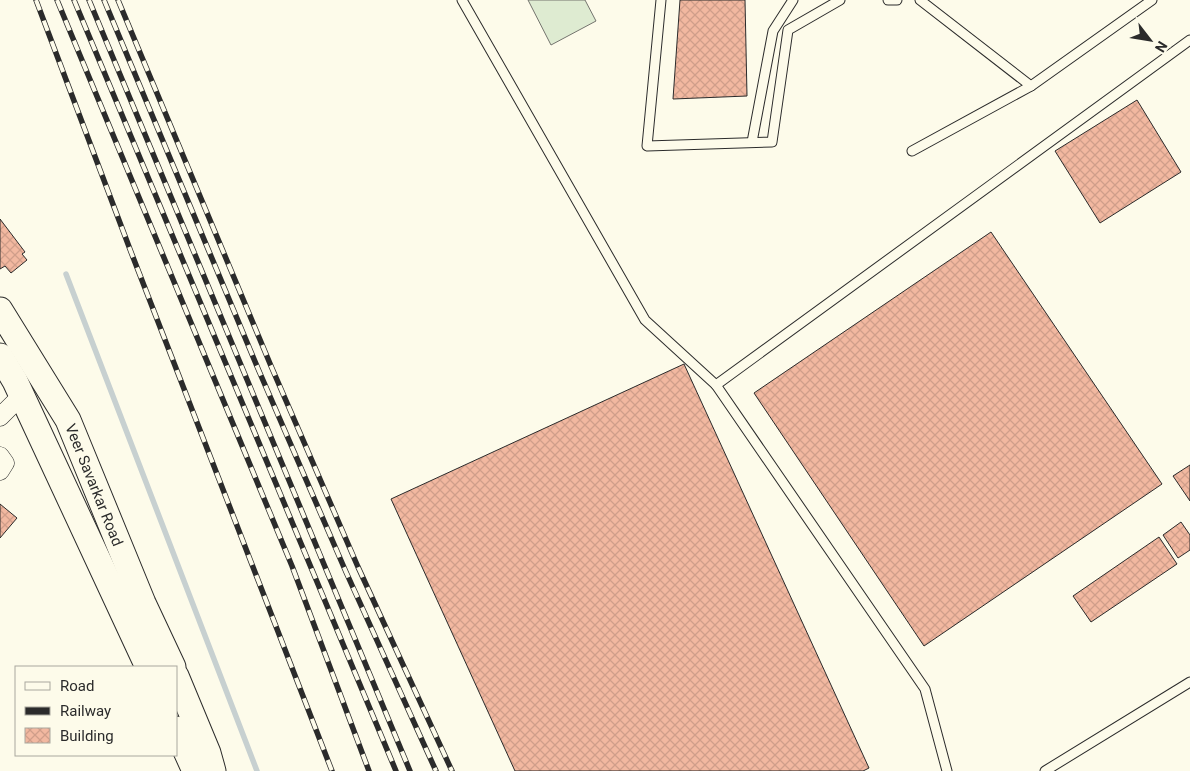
<svg xmlns="http://www.w3.org/2000/svg" width="1190" height="771" viewBox="0 0 1190 771" font-family="Roboto,sans-serif">
<style>
.grass{fill:#deebd1;stroke:#74746e}
.lines{fill:none;stroke-linecap:round;stroke-linejoin:round}
.stream{stroke:#c7d0d0;stroke-width:5.5}
.building{fill:url(#building-cross-hatch);stroke:#2b2b2b}
.lane-casing{stroke:#2b2b2b;stroke-width:11}
.street-casing{stroke:#2b2b2b;stroke-width:19}
.secondary-casing{stroke:#2b2b2b;stroke-width:27}
.lane{stroke:#fdfbea;stroke-width:9}
.street{stroke:#fdfbea;stroke-width:18}
.secondary{stroke:#fdfbea;stroke-width:25}
.rail-casing{stroke:#2b2b2b;stroke-width:5.5}
.rail{stroke:#fdfbea;stroke-width:4;stroke-dasharray:11;stroke-linecap:butt}
.labels{text-anchor:middle;stroke-width:4;stroke-linejoin:round;paint-order:stroke}
.street-label{font-size:15px;fill:#2b2b2b;stroke:#fdfbea}
</style>
<defs>
<pattern id="building-cross-hatch" width="8" height="8" patternUnits="userSpaceOnUse" patternTransform="scale(1.25)"><rect width="8" height="8" fill="#f2b8a0"/><path d="M0 0l8 8M0 8l8-8" fill="none" stroke="#d09e8a"/></pattern>
</defs>
<rect width="100%" height="100%" fill="#fdfbea"/>
<!-- grass -->
<path class="grass" d="M 528,0 L 585,0 L 596,21 L 551,45 Z"/>
<g class="lines">
<!-- stream -->
<path class="stream" d="M 66,274 L 257,771"/>
</g>
<!-- building -->
<g class="building">
<path d="M 680,0 L 745,0 L 747,96 L 673,99 Z"/>
<path d="M 1137,100 L 1181,172 L 1100,223 L 1055,151 Z"/>
<path d="M 0,219 L 25,252 L 22,254 L 27,260 L 11,273 L 5,266 L 0,269 Z"/>
<path d="M 991,232 L 1162,484 L 924,646 L 754,393 Z"/>
<path d="M 684,364 L 869,768 L 863,771 L 515,771 L 391,499 Z"/>
<path d="M 1190,465 L 1190,501 L 1173,476 Z"/>
<path d="M 0,504 L 17,518 L 0,538 Z"/>
<path d="M 1181,522 L 1190,535 L 1190,550 L 1178,558 L 1163,535 Z"/>
<path d="M 1159,537 L 1177,564 L 1091,622 L 1073,596 Z"/>
</g>
<g class="lines">
<!-- lane casing -->
<g class="lane-casing">
<g id="lane">
<path d="M 462,0 L 645,320 L 716,385 L 925,689 L 947,771"/>
<path d="M 661,0 L 647,146 L 772,142 L 788,30 L 840,0"/>
<path d="M 888,0 L 897,0"/>
<path d="M 920,0 L 1031,86"/>
<path d="M 752,142 L 773,31 L 793,0"/>
<path d="M 912,151 L 1031,86 L 1152,0"/>
<path d="M 716,385 L 1190,40"/>
<path d="M 1045,771 L 1190,682"/>
</g>
</g>
<!-- street casing -->
<g class="street-casing">
<g id="street">
<path d="M 0,417 L 22,395"/>
<path d="M 0,456 L 5,463 L 0,471"/>
</g>
</g>
<!-- secondary casing -->
<g class="secondary-casing">
<g id="secondary">
<path d="M 0,310 L 68,420 L 143,603 L 173,667"/>
<path d="M 0,356 L 15,381 L 148,667"/>
<path d="M 176,676 L 208,753 L 213,771"/>
<path d="M 176,729 L 195,771"/>
</g>
</g>
<!-- lane -->
<use href="#lane" class="lane"/>
<!-- street -->
<use href="#street" class="street"/>
<!-- secondary -->
<use href="#secondary" class="secondary"/>
<!-- rail casing -->
<g class="rail-casing">
<g id="rail">
<path d="M 36,0 L 131,252 L 332,771"/>
<path d="M 57,0 L 292,566 L 369,771"/>
<path d="M 74,0 L 396,771"/>
<path d="M 89,0 L 410,771"/>
<path d="M 104,0 L 259,371 L 346,572 L 436,771"/>
<path d="M 118,0 L 271,366 L 358,567 L 452,771"/>
</g>
</g>
<!-- rail -->
<use href="#rail" class="rail"/>
</g>
<g class="labels">
<!-- street labels -->
<g class="street-label">
<text transform="translate(94 485) rotate(68)" y="5">Veer Savarkar Road</text>
</g>
</g>
<!-- legend -->
<rect x="15" y="666" width="162" height="90" fill="#fdfbea" stroke="#a9a89e"/>
<rect x="25" y="682" width="25" height="8" fill="#fdfbea" stroke="#a9a89e"/>
<text x="60" y="691" font-size="15" fill="#2b2b2b">Road</text>
<rect x="25" y="707" width="25" height="8" fill="#2b2b2b" stroke="#a9a89e"/>
<text x="60" y="716" font-size="15" fill="#2b2b2b">Railway</text>
<rect x="25" y="728" width="25" height="15" fill="url(#building-cross-hatch)" stroke="#a9a89e"/>
<text x="60" y="741" font-size="15" fill="#2b2b2b">Building</text>
<!-- north arrow -->
<g transform="translate(1150 40) rotate(121)" stroke="#fdfbea" stroke-width="4" paint-order="stroke">
<path d="M0-4L9 19L0 12L-9 19Z" fill="#2b2b2b"/>
<text y="-8" font-size="14" font-weight="bold" text-anchor="middle" fill="#2b2b2b">N</text>
</g>
</svg>
